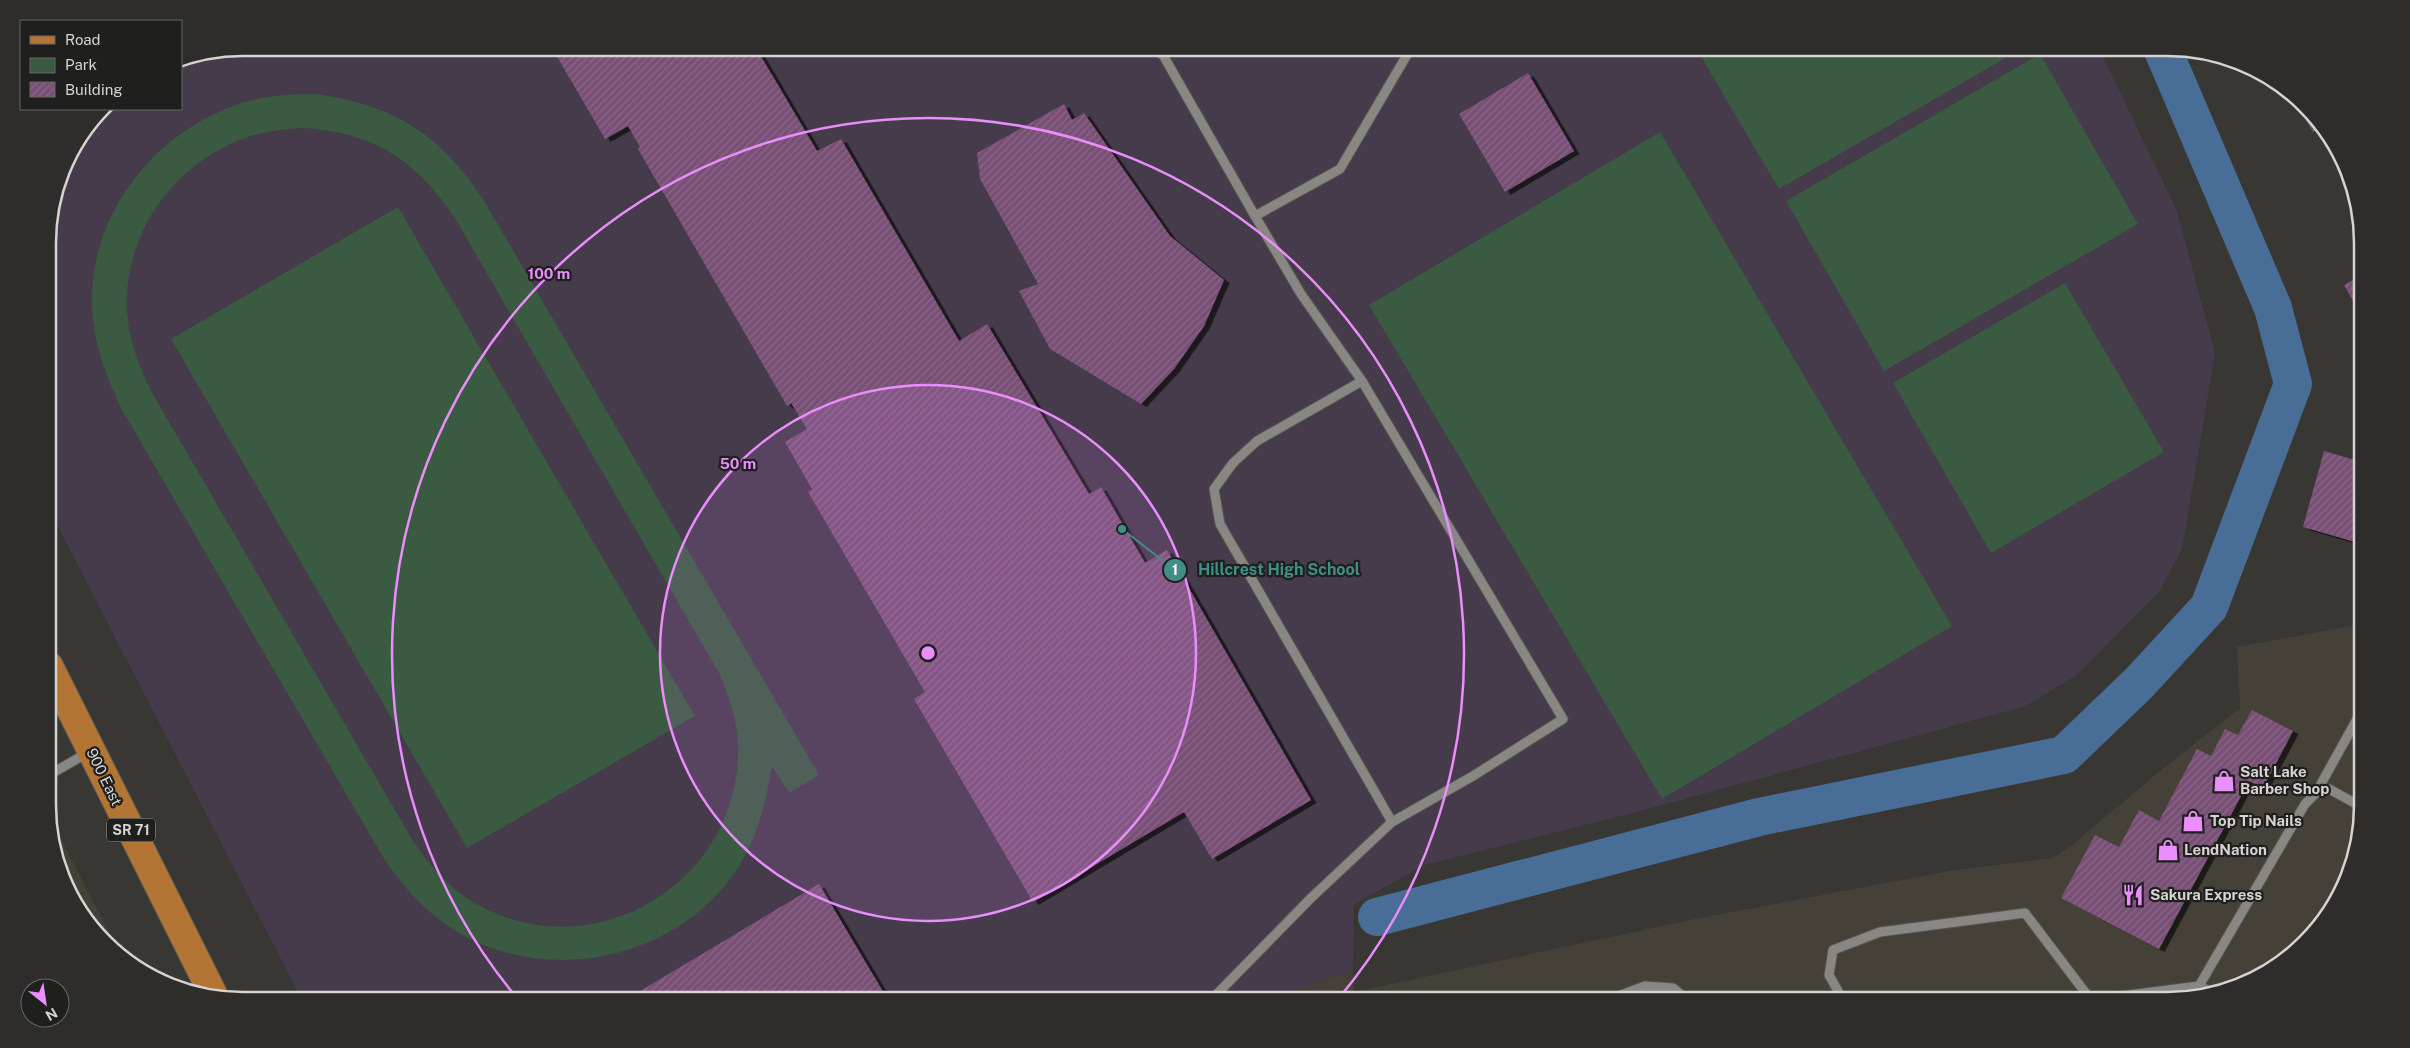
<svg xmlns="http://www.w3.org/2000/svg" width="2410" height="1048" viewBox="0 0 2410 1048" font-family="'Public Sans',sans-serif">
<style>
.built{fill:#454138}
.education{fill:#453b4a}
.park{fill:#3a5a41;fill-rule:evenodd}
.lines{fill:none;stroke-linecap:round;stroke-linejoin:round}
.canal{stroke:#486d96;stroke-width:38}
.building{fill:url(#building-hatch);filter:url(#shadow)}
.minor-casing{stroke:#565552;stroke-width:11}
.major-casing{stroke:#565552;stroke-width:30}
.minor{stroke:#888783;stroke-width:9}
.major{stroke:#b27534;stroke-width:28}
.ring{fill:none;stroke:#ea8dfd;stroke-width:2.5}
.labels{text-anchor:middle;stroke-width:4.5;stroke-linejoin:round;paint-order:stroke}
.shield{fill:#1f1f1d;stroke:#9e9e9c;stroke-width:1}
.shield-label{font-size:14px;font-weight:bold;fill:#d5d4d2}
.poi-label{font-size:15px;font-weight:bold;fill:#d5d4d2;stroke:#1f1f1d;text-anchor:start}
.street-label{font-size:15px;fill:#d5d4d2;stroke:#1f1f1d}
.rim{fill:none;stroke:#d5d4d2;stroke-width:2.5}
.centre{fill:#ea8dfd;stroke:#1f1f1d;stroke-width:2.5}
.ring-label{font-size:15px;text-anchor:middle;font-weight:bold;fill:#ea8dfd;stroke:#1f1f1d;stroke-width:4.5;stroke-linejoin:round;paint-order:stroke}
.leader{fill:none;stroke:#408e87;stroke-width:2}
.callout-dot{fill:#408e87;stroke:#1f1f1d;stroke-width:2}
.mark-label{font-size:15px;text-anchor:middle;font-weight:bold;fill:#fff}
.callout-label{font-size:16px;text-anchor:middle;font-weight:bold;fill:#408e87;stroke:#1f1f1d;stroke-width:4.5;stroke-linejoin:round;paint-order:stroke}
</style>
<defs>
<pattern id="building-hatch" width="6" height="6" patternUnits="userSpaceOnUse" patternTransform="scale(1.25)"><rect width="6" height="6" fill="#784f75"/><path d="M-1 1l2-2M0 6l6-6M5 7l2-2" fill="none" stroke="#8a6788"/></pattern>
<filter id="shadow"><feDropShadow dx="5.5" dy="3" stdDeviation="0" flood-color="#0009"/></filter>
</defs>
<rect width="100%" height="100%" fill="#393734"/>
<!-- built -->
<g class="built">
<path d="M 2362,624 L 2362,805 L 2348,879 L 2322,924 L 2286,960 L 2230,990 L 2179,1000 L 1278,1000 L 1291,991 L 1353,970 L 1354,992 L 1695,919 L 1949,871 L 2053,858 L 2071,846 L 2160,771 L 2240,708 L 2237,647 Z"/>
<path d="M 49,816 L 123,959 L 88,924 L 63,880 L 49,830 Z"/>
</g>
<!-- education -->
<path class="education" d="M 243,48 L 2099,48 L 2177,211 L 2215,353 L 2182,549 L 2159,592 L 2078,674 L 2026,706 L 1629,814 L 1425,865 L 1354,904 L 1353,970 L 1291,991 L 1278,1000 L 302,1000 L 49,509 L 48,230 L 68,157 L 104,109 L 181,109 L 181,60 Z"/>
<!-- park -->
<g class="park">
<path d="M 1696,48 L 2023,48 L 1779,189 Z"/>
<path d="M 2040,54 L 2138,224 L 1884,371 L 1786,201 Z"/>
<path d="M 317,94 C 395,106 439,133 483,199 L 819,775 L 789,793 L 772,766 C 767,795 761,823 748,850 C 700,947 574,986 477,942 C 436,924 407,893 383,857 L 122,410 C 108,381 97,352 93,320 C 82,220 155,127 249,101 C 271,95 294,94 317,94 ZM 305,128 C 375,134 413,158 453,215 L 719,673 C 730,699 740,728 738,757 C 733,890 584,972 470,900 C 446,885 429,864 413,841 L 151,391 C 139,366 129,340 127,312 C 123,234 173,164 245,138 C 264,131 285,129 305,128 Z"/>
<path d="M 1660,132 L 1952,626 L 1662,799 L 1369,305 Z"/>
<path d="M 398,207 L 695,716 L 467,848 L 171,339 Z"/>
<path d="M 2065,283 L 2164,452 L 1991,553 L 1893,383 Z"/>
</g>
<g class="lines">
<!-- canal -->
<path class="canal" d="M 1377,917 L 1759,817 L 2064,755 L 2139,683 L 2209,607 L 2293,384 L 2273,308 L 2162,48"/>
</g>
<!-- building -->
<g class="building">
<path d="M 552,48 L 756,48 L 817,151 L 841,139 L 959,341 L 987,324 L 1089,494 L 1101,487 L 1145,563 L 1167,550 L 1311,800 L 1212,859 L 1184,812 L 1033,902 L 914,699 L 925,692 L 808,492 L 812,489 L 785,442 L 807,429 L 791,403 L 787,406 L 638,149 L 640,147 L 628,126 L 605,139 Z"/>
<path d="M 1528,73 L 1574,151 L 1505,192 L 1459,114 Z"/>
<path d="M 2292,95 L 2322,124 L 2323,126 L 2313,132 Z"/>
<path d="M 1064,104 L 1072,120 L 1084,113 L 1170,236 L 1224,280 L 1204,326 L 1174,369 L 1141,404 L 1050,349 L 1019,291 L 1038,284 L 980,179 L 977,153 Z"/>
<path d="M 2361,276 L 2361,315 L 2344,285 Z"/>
<path d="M 2324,451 L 2362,462 L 2362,544 L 2303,527 Z"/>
<path d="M 2252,710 L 2293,731 L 2263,788 L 2249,781 L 2159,949 L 2061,898 L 2095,835 L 2119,847 L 2139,810 L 2159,821 L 2197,749 L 2211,756 L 2225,729 L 2238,735 Z"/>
<path d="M 819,884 L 888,1000 L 625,1000 Z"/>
</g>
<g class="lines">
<!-- minor casing -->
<g class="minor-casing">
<g id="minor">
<path d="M 1151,48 L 1163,55 L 1255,216 L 1340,169 L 1411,48"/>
<path d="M 1255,216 L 1301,294 L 1362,381"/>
<path d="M 49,775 L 89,752"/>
<path d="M 2316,793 L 2362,710"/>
<path d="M 2213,993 L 2199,986 L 2305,804 L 2316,793 L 2329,789 L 2362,807"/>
<path d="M 1211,1000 L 1311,898 L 1392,822 L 1473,776 L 1563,719 L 1362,381 L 1257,441 L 1233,463 L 1214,489 L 1220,524 L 1392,822"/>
<path d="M 1608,1000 L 1645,986 L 1673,988 L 1688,1000"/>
<path d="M 1843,1000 L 1829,975 L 1833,950 L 1880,932 L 2025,913 L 2091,1000"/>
<path d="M 2090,1000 L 2199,986"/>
</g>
</g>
<!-- major casing -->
<g class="major-casing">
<path id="major" d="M 49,666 L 213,994"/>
</g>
<!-- minor -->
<use href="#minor" class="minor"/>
<!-- major -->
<use href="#major" class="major"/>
</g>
<!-- distance rings -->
<circle cx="928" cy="653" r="268" fill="#ea8dfd" fill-opacity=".12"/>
<g class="ring">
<circle cx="928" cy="653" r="268"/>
<path d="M517 998A536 536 0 1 1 1339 998"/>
</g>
<!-- icons -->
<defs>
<g id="shop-bare" transform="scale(1.725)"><path d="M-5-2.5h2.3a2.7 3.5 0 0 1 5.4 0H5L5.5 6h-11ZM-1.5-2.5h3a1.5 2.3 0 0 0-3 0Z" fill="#ea8dfd" stroke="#1f1f1d" stroke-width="2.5" paint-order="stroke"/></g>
<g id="restaurant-bare" transform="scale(1.725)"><path d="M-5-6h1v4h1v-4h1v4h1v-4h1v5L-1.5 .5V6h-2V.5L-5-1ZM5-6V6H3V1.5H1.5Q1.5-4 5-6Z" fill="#ea8dfd" stroke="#1f1f1d" stroke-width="2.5" paint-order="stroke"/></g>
</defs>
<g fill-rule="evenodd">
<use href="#shop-bare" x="2224" y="781"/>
<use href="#shop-bare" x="2193" y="821"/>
<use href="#shop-bare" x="2168" y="850"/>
<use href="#restaurant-bare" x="2133" y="895"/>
</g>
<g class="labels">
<!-- shield labels -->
<rect class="shield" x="107" y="818.5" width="48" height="23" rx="4"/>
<g class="shield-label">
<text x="131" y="835">SR 71</text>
</g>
<!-- poi labels -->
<g class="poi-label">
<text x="2240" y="777">Salt Lake<tspan x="2240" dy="17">Barber Shop</tspan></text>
<text x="2210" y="826">Top Tip Nails</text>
<text x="2184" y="855">LendNation</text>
<text x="2150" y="900">Sakura Express</text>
</g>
<!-- street labels -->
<g class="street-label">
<text transform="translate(104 777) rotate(64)" y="5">900 East</text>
</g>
</g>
<!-- crop -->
<path d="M0 0H2410V1048H0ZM243 56H2167A187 187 0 0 1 2354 243V805A187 187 0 0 1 2167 992H243A187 187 0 0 1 56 805V243A187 187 0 0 1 243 56Z" fill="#2e2d2b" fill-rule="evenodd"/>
<path class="rim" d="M243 56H2167A187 187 0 0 1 2354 243V805A187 187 0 0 1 2167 992H243A187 187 0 0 1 56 805V243A187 187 0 0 1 243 56Z"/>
<circle cx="928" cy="653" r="8" class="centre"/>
<g class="ring-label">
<text x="549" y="279">100 m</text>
<text x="738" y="469">50 m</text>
</g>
<!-- callouts -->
<path class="leader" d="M1122 529L1175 570"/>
<g class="callout-dot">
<circle cx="1122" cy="529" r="5"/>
<circle cx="1175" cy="570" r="12"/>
</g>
<g class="mark-label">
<text x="1175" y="575">1</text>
</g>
<g class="callout-label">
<text x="1279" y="575">Hillcrest High School</text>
</g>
<!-- legend -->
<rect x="20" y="20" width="162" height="90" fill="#1f1f1d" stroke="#686765"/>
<rect x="30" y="36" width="25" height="8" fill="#b27534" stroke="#686765"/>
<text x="65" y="45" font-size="15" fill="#d5d4d2">Road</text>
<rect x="30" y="58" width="25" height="15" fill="#3a5a41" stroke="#686765"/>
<text x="65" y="70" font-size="15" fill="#d5d4d2">Park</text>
<rect x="30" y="82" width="25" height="15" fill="url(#building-hatch)" stroke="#686765"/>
<text x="65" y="95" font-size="15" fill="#d5d4d2">Building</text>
<!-- north arrow -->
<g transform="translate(45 1003) rotate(150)"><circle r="24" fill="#1f1f1d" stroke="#686765"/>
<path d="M0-4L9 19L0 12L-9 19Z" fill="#ea8dfd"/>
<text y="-8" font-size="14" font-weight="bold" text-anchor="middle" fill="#d5d4d2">N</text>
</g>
</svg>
